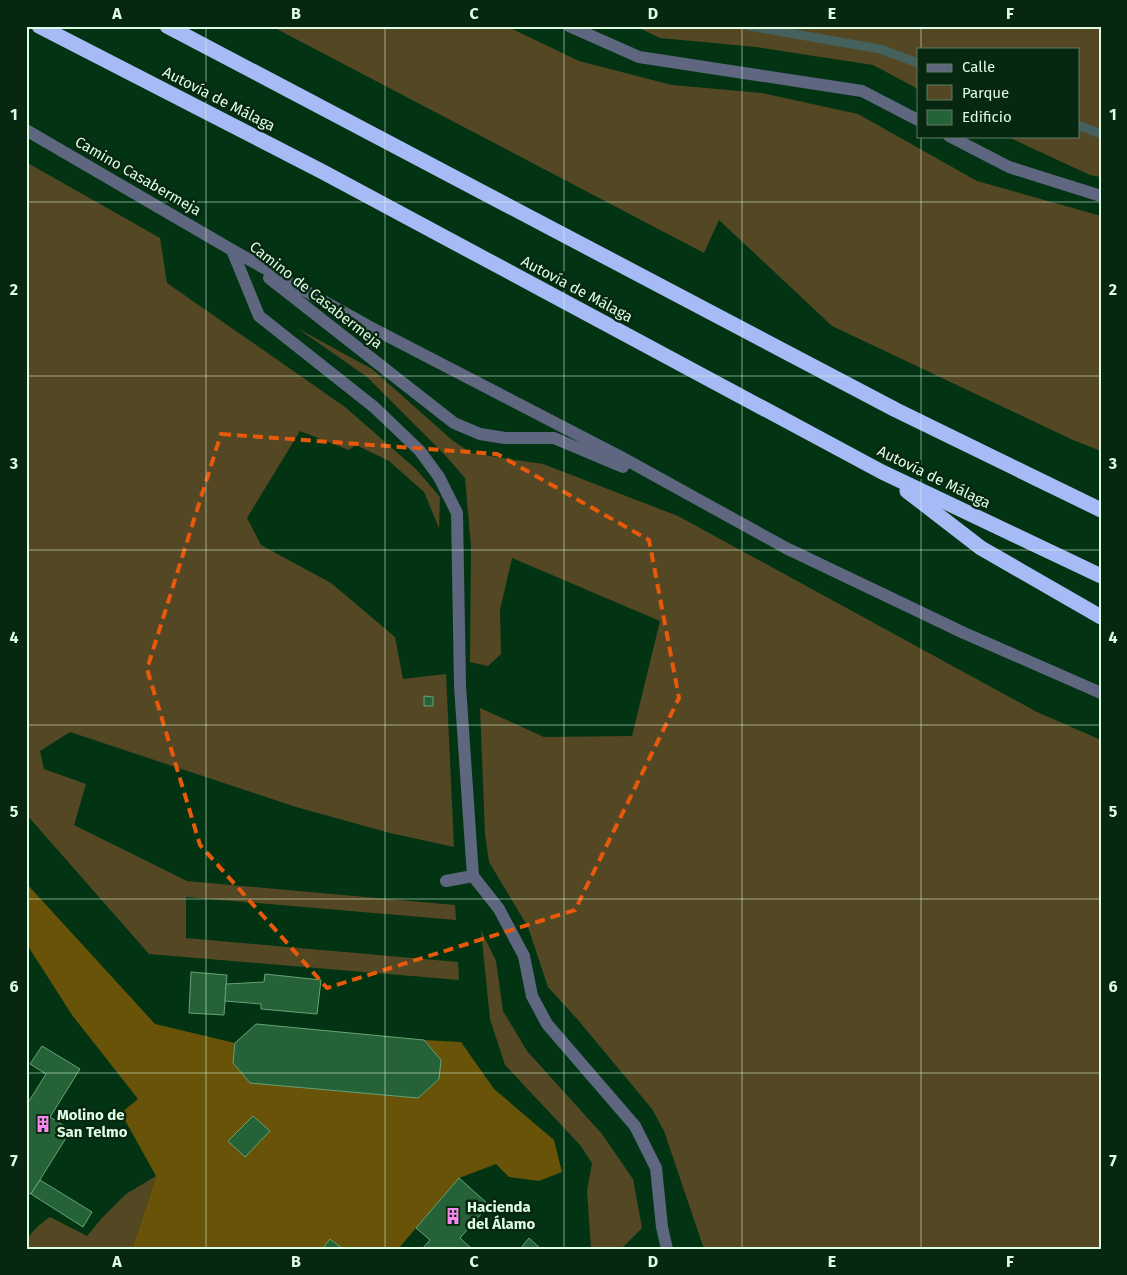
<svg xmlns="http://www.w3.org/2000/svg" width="1127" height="1275" viewBox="0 0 1127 1275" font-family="'Fira Sans',sans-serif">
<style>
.green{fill:#544723}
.forest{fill:#685309}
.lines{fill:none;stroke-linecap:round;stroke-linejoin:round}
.stream{stroke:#44615d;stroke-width:9}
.building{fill:#266237;stroke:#67a374}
.minor{stroke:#5e677f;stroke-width:12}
.highway{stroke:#a6bbf6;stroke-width:15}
.marked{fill:none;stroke:#e8590c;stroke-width:4;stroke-dasharray:10 6;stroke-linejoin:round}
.grid{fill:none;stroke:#defde3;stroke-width:1;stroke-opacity:0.55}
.labels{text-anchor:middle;stroke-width:5;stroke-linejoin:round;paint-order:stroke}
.street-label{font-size:15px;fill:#defde3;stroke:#072711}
.poi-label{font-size:15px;font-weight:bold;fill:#defde3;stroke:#072711;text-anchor:start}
.neatline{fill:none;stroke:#defde3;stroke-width:2}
.grid-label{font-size:16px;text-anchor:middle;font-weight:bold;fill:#defde3}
</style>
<rect width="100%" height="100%" fill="#023414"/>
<!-- green -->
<g class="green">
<path d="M 271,26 L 506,26 L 579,61 L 672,85 L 762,93 L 858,114 L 977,181 L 1101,216 L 1101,451 L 1073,440 L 832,326 L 719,220 L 704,253 Z"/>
<path d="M 635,26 L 1101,26 L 1101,177 L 1090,175 L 1006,136 L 1078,136 L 1078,49 L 918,49 L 918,89 L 873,65 L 756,47 L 660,38 Z"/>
<path d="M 26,162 L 160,238 L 167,283 L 345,407 L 416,469 L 440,497 L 439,528 L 424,492 L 389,461 L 356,445 L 349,450 L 300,431 L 247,518 L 261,545 L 331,583 L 395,637 L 403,679 L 446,674 L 454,847 L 390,833 L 296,807 L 70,732 L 40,751 L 44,769 L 86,784 L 74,825 L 187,881 L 455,905 L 456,920 L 186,897 L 186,938 L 458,962 L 459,980 L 149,954 L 26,814 Z"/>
<path d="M 297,328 L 372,369 L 452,440 L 471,453 L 543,464 L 678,516 L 1037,712 L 1101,740 L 1101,1249 L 704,1249 L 664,1131 L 652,1109 L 578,1020 L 548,987 L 528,927 L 489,862 L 485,834 L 480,708 L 544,737 L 632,736 L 660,621 L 512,558 L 500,610 L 501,654 L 488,666 L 470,662 L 471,547 L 465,478 L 444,454 L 367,377 Z"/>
<path d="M 481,930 L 496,961 L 503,1011 L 527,1051 L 602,1134 L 633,1179 L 642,1228 L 621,1249 L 591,1249 L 587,1191 L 592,1163 L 580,1145 L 505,1065 L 490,1019 Z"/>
<path d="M 156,1176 L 132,1249 L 26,1249 C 26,1234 39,1225 50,1217 L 87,1236 L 101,1219 L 126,1194 Z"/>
</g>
<!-- forest -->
<path class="forest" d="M 26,883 L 155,1024 L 235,1043 L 233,1063 L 250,1083 L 418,1098 L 439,1079 L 441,1060 L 424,1040 L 461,1042 L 494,1089 L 554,1140 L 562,1172 L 539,1181 L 509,1177 L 496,1164 L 459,1178 L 398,1249 L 132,1249 L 156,1176 L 121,1113 L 138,1099 L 72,1015 L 26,943 Z"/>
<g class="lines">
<!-- stream -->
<g class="stream">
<path d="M 749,26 L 880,49 L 918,63"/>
<path d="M 1078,125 L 1101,134"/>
</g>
</g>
<!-- building -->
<g class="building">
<path d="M 424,696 L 433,697 L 433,706 L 424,706 Z"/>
<path d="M 191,972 L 227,975 L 224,1015 L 189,1013 Z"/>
<path d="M 265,974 L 321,980 L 317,1014 L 261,1009 L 261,1004 L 225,1001 L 226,984 L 264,982 Z"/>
<path d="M 256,1024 L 424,1040 L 441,1060 L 439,1079 L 418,1098 L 250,1083 L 233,1063 L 235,1043 Z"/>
<path d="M 42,1046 L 80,1069 L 50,1117 L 71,1130 L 31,1194 L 26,1192 L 26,1106 L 46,1074 L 30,1064 Z"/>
<path d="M 253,1116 L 270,1131 L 245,1157 L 228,1141 Z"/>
<path d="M 459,1178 L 489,1205 L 460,1238 L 472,1249 L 422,1249 L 430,1240 L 416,1228 Z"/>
<path d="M 40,1180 L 92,1212 L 83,1227 L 31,1194 Z"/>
<path d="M 529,1238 L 541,1249 L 520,1249 Z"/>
<path d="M 330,1239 L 343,1249 L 322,1249 Z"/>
</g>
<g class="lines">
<!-- minor -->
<g class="minor">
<path d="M 569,26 L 639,57 L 862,91 L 918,120"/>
<path d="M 26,130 L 232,250 L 370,327 L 621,457 L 786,548 L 964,633 L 1101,693"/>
<path d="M 949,136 L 1009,167 L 1101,196"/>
<path d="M 232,250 L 259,316 L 374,407 L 420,451 L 439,477 L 457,513 L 460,686 L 473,876 L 499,909 L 524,956 L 532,996 L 547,1024 L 635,1126 L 656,1168 L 662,1227 L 667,1249"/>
<path d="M 269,278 L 454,423 L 480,434 L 505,438 L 554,438 L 623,467"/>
<path d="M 446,881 L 473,876"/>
</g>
<!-- highway -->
<g class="highway">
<path d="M 39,26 L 323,172 L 882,472 L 1101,576"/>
<path d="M 167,26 L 896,410 L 1101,510"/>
<path d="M 907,491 L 981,548 L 1101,617"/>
</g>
</g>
<!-- marked area -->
<path class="marked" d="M 221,434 L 497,454 L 649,540 L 679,698 L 575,910 L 327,988 L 200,845 L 147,669 Z"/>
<!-- grid -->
<path class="grid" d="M 206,26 L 206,1249M 385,26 L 385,1249M 564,26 L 564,1249M 742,26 L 742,1249M 921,26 L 921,49M 921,136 L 921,1249M 26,202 L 1101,202M 26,376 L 1101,376M 26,550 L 1101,550M 26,725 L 1101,725M 26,899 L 1101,899M 26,1073 L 1101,1073"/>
<!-- icons -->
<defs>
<g id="building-bare" transform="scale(1.35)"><path d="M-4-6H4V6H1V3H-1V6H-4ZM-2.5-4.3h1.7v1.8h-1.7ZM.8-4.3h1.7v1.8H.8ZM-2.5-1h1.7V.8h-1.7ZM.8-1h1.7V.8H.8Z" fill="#f689ed" stroke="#072711" stroke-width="2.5" paint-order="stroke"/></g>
</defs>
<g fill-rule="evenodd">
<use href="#building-bare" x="43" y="1124"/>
<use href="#building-bare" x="453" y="1216"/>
</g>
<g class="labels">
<!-- street labels -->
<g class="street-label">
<text transform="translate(219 99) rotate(27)" y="5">Autovía de Málaga</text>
<text transform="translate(138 176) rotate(30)" y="5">Camino Casabermeja</text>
<text transform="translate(577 289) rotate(28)" y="5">Autovía de Málaga</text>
<text transform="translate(316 295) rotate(38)" y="5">Camino de Casabermeja</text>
<text transform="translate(934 477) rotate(26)" y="5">Autovía de Málaga</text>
</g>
<!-- poi labels -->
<g class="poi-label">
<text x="57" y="1120">Molino de<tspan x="57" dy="17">San Telmo</tspan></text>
<text x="467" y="1212">Hacienda<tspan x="467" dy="17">del Álamo</tspan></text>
</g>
</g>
<!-- border -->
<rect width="1127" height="1275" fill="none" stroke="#072711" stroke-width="55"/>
<!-- legend -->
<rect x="917" y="48" width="162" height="90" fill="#072711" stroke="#5d7d65"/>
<rect x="927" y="64" width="25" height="8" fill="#5e677f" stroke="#5d7d65"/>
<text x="962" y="72" font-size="15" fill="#defde3">Calle</text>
<rect x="927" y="85" width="25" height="15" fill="#544723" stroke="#5d7d65"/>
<text x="962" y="98" font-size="15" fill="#defde3">Parque</text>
<rect x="927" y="110" width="25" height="15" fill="#266237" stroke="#5d7d65"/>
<text x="962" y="122" font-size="15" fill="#defde3">Edificio</text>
<rect x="28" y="28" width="1072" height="1220" class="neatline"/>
<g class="grid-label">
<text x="117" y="19">A</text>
<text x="296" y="19">B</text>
<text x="474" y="19">C</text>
<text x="653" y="19">D</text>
<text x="832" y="19">E</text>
<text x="1010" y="19">F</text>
<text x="14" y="120">1</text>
<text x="1113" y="120">1</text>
<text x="14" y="295">2</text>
<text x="1113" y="295">2</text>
<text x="14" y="469">3</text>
<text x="1113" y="469">3</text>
<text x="14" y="643">4</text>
<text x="1113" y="643">4</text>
<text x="14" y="817">5</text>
<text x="1113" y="817">5</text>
<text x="14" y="992">6</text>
<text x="1113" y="992">6</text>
<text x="14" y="1166">7</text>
<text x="1113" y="1166">7</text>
<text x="117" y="1267">A</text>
<text x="296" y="1267">B</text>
<text x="474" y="1267">C</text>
<text x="653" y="1267">D</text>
<text x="832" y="1267">E</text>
<text x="1010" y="1267">F</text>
</g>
</svg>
